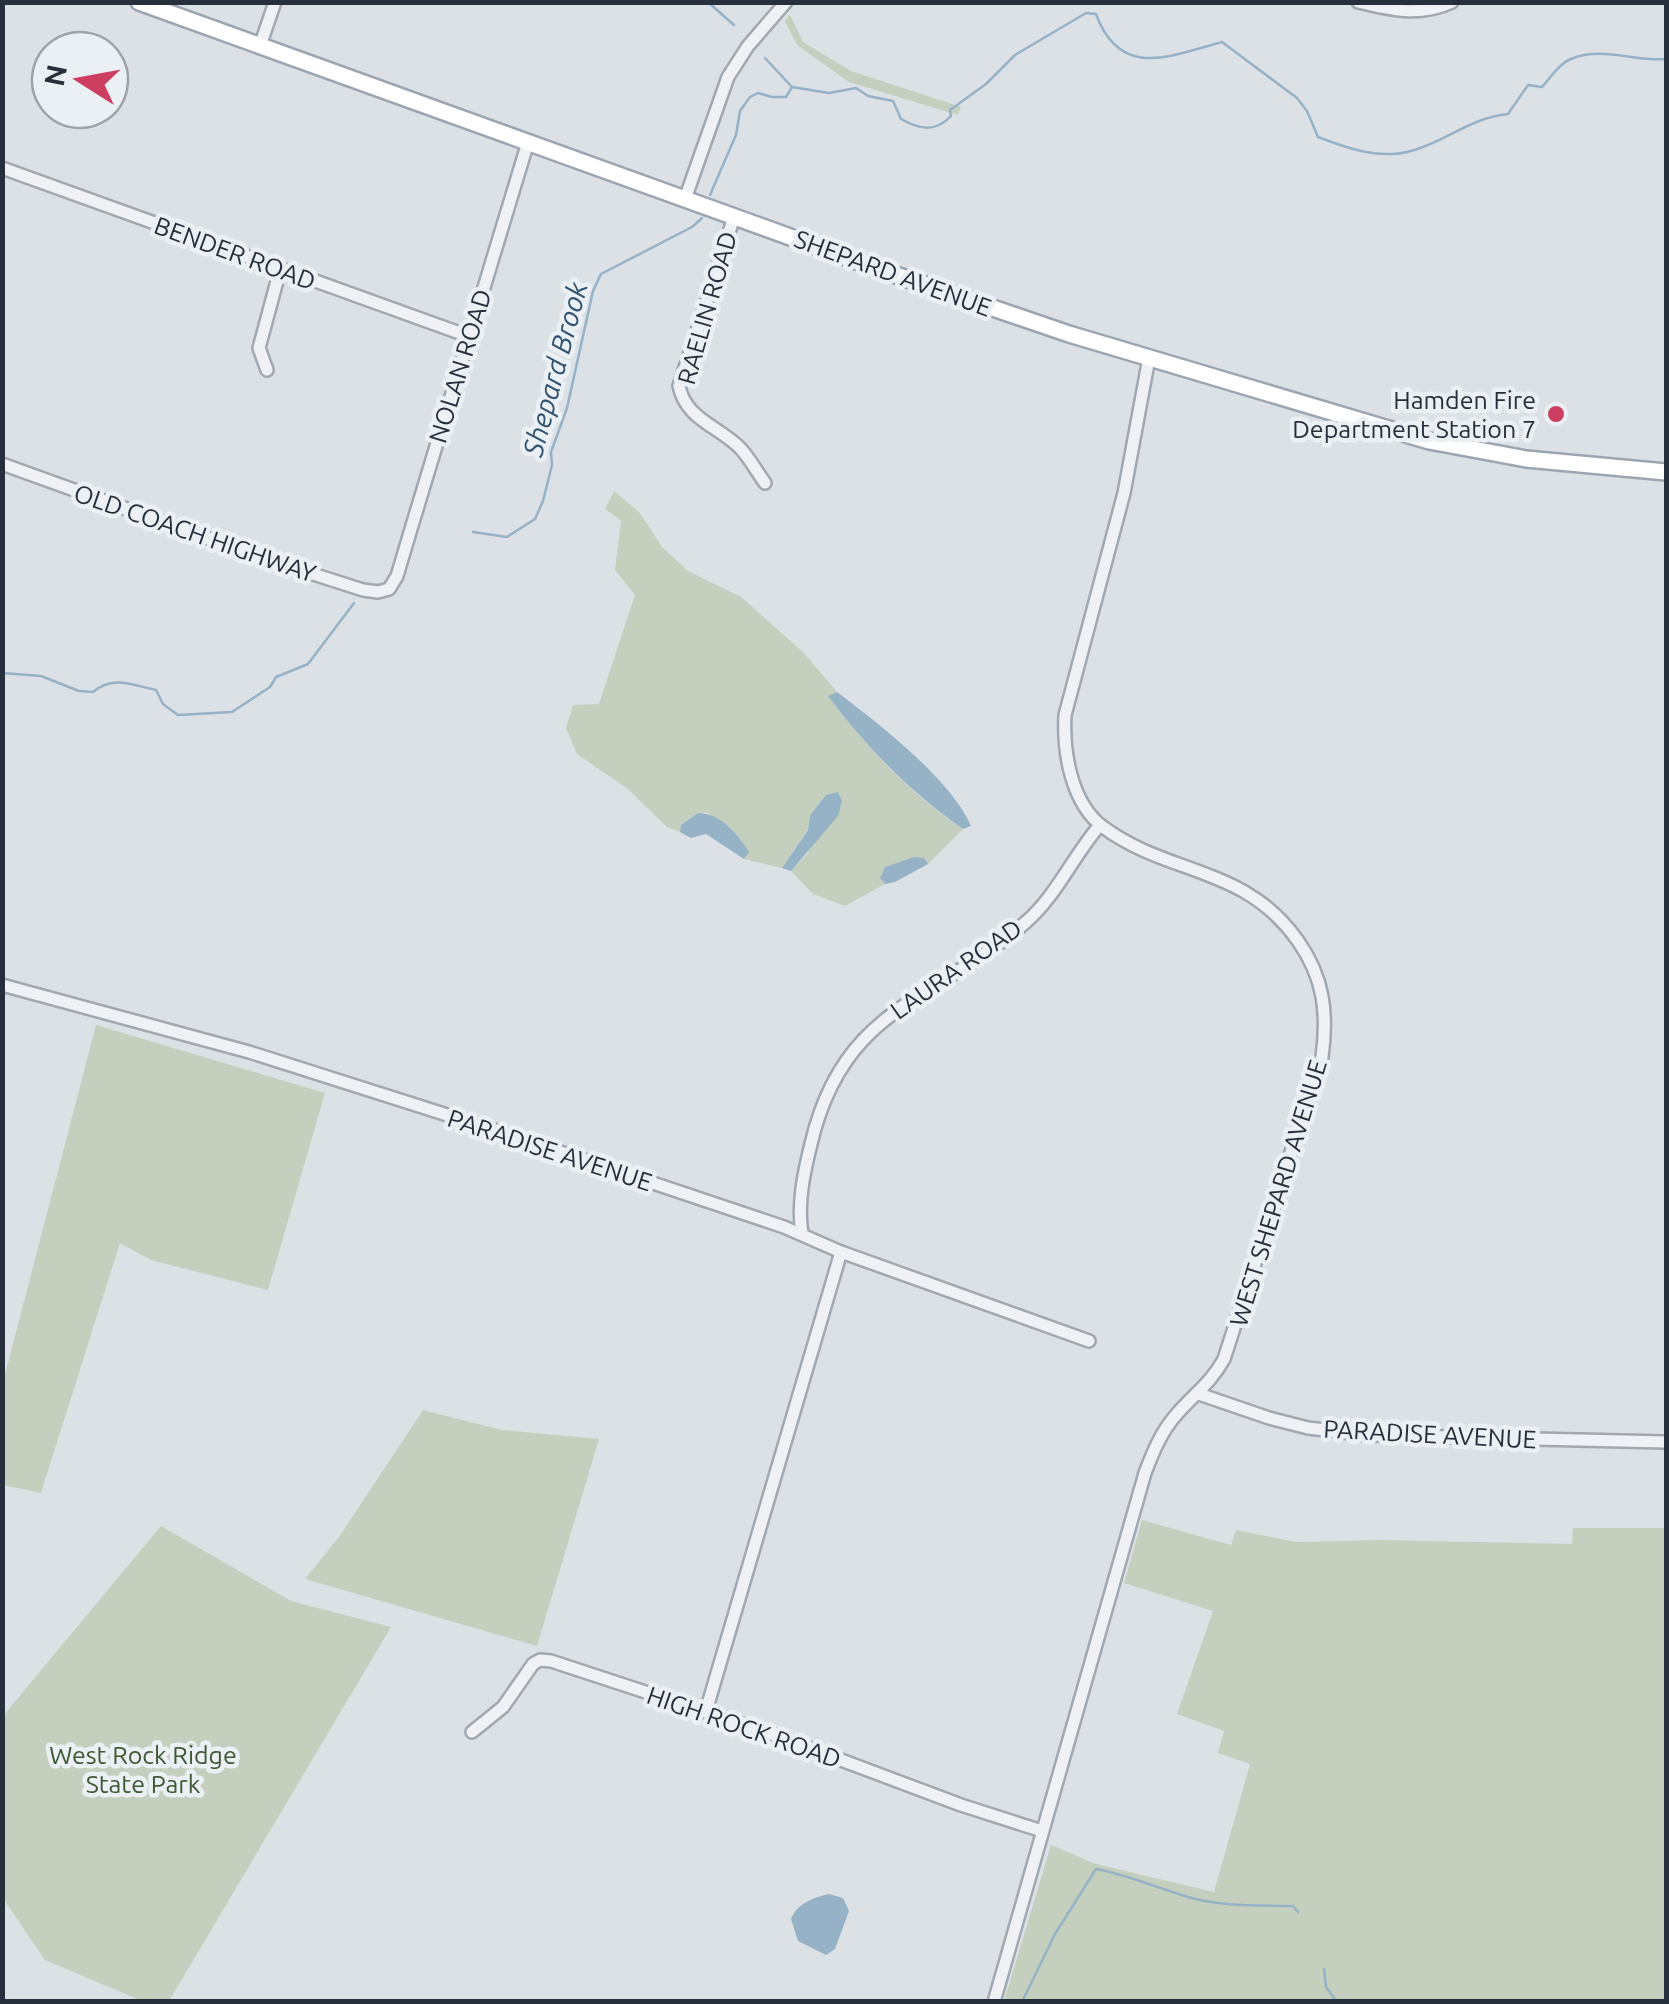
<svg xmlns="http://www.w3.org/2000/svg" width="1669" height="2004" viewBox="0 0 1669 2004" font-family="Ubuntu,sans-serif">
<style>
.green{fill:#c4d0bd}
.water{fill:#96b2c7}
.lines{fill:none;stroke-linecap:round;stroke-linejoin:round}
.stream{stroke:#96b2c7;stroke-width:2.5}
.minor-casing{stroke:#a2a8b0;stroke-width:16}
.major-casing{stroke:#9ba6b2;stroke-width:20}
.minor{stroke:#eff1f5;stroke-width:11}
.major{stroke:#fff;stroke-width:15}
.poi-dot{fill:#cd3f60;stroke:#ebf0f4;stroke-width:4}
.labels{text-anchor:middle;stroke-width:9;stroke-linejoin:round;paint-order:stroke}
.street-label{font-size:25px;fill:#26303d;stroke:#ebf0f4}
.poi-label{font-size:25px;fill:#26303d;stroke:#ebf0f4;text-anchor:end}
.park-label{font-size:25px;fill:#3d5833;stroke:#ebf0f4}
.water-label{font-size:28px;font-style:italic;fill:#305270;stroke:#ebf0f4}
</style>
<rect width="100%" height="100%" fill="#dce1e6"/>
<!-- green -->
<g class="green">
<path d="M 790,15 L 803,42 L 851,71 L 961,107 L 958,115 L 849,82 L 797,45 L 785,21 Z"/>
<path d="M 614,491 L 640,513 L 662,547 L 688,571 L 741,597 L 803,652 L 837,692 L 829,697 C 867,748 910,794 963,829 L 928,864 L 924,858 L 880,878 L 885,884 L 845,906 L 813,894 L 791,871 L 808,853 L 826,795 L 810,815 L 808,829 L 782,868 L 744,859 L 748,852 L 708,813 L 698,813 L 681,825 L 680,832 L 667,827 L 628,789 L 577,754 L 566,728 L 573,705 L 599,704 L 635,595 L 615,570 L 621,521 L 605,509 Z"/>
<path d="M 96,1025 L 325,1093 L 268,1290 L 151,1260 L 120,1243 L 41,1493 L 3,1485 L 3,1382 Z"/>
<path d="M 423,1410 L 502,1430 L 599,1439 L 537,1646 L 305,1579 L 339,1537 Z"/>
<path d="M 1142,1520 L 1231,1545 L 1236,1530 L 1296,1542 L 1381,1540 L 1572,1544 L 1573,1528 L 1666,1528 L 1666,2001 L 1004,2001 L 1051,1845 L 1096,1864 L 1214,1892 L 1250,1764 L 1218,1753 L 1224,1731 L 1177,1714 L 1213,1611 L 1124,1583 Z"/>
<path d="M 161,1526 L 291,1601 L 391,1627 L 169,2001 L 142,2001 L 45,1960 L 2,1897 L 3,1716 Z"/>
</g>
<!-- water -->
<g class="water">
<path d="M 837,692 C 879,724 950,778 971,826 L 963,829 C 910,792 867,748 828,696 Z"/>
<path d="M 838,792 L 842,801 L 838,816 L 791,871 L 782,868 L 808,830 L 810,815 L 826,795 Z"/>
<path d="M 698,813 C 720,813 738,834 749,852 L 744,859 L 706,834 L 691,838 L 680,832 L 681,825 Z"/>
<path d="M 914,857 L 924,858 L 928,864 L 895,882 L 885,884 L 880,878 L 885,867 Z"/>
<path d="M 829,1894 L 843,1898 L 849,1911 L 835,1949 L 826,1955 L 798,1941 L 791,1919 C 796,1904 815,1897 829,1894 Z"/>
</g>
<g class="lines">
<!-- stream -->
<g class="stream">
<path d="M 708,2 L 734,25"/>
<path d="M 765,58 L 791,86"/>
<path d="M 710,195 L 736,135 L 740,111 L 750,97 L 758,93 L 772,97 L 786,97 L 792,87 L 829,93 L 856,88 L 868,96 L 893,101 L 901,119 C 919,129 935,133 951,116 L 950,110 L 986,84 L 1015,55 L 1086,13 L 1096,14 C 1120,80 1170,56 1222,42 L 1297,98 L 1307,111 L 1318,137 C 1347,148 1379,160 1411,151 C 1446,142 1469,118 1508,114 L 1528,85 L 1542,87 C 1550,78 1560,63 1571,59 C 1601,46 1637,62 1666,59"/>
<path d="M 473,532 L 507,537 L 535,519 L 543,501 L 552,465 L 551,452 L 567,408 L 593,291 L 601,274 L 692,227 L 702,218"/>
<path d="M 2,673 L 41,676 L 79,691 L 93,692 C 113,675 132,685 156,690 L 163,704 L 178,715 L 232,712 L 270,687 L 276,677 L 308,664 L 354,603"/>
<path d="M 1324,1969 L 1326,1987 L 1337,2002"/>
<path d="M 1022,2002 L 1055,1934 L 1096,1869 C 1129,1875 1157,1888 1188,1897 C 1222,1907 1258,1905 1293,1906 L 1298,1912"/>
</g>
<!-- minor casing -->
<g class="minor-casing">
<g id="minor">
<path d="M 1358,2 C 1391,10 1420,17 1452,2"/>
<path d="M 260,46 L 275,2"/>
<path d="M 2,168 L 468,336"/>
<path d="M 685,199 L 728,77 L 748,46 L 786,2"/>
<path d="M 734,217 L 679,386 C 686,420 719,426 741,449 C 750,459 757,472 765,483"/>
<path d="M 267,370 L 259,348 L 280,270"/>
<path d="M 2,464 L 257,556 L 363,590 L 378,592 L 389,589 L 397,576 L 411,529 L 528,142"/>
<path d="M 2,985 L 249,1052 L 510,1135 L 784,1227 L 841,1252 L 1089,1341"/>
<path d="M 802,1234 C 797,1204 804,1172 811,1144 C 843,1006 934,1002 1026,922 C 1057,895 1073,856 1100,825"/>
<path d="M 1199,1394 L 1269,1418 L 1308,1428 L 1368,1435 L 1666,1442"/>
<path d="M 706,1711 L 841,1252"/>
<path d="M 472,1732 L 503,1707 L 533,1664 L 540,1660 L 551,1661 L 761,1730 L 961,1805 L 1042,1831"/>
<path d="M 994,2002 L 1145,1473 C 1153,1452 1161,1432 1176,1415 C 1193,1395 1211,1383 1224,1359 L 1322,1057 C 1328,1013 1324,978 1298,941 C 1245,865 1169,876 1103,827 C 1071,803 1063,752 1065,715 L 1124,493 L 1149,358"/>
</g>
</g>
<!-- major casing -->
<g class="major-casing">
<path id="major" d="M 139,2 L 890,273 L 1069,334 L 1429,441 L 1526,459 L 1666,472"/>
</g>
<!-- minor -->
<use href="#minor" class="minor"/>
<!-- major -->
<use href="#major" class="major"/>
</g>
<!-- markers -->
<circle class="poi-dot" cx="1556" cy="414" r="10"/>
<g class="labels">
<!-- street labels -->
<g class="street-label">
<text transform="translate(235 253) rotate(20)" y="9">BENDER ROAD</text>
<text transform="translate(893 273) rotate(20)" y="9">SHEPARD AVENUE</text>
<text transform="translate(707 308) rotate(-74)" y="9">RAELIN ROAD</text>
<text transform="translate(460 366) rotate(-73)" y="9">NOLAN ROAD</text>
<text transform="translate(195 533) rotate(19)" y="9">OLD COACH HIGHWAY</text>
<text transform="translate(956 969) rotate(-35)" y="9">LAURA ROAD</text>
<text transform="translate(550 1150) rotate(18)" y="9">PARADISE AVENUE</text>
<text transform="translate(1278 1193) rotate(-73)" y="9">WEST SHEPARD AVENUE</text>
<text transform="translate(1430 1434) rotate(3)" y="9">PARADISE AVENUE</text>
<text transform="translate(744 1727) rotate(19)" y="9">HIGH ROCK ROAD</text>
</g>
<!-- poi labels -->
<g class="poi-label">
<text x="1536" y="409">Hamden Fire<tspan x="1536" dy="29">Department Station 7</tspan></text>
</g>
<!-- park labels -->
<g class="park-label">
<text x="143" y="1764">West Rock Ridge<tspan x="143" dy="29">State Park</tspan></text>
</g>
<!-- water labels -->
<g class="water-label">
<text transform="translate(555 369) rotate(-75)" y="10">Shepard Brook</text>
</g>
</g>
<!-- border -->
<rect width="1669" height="2004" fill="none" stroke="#26303d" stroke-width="10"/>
<!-- north arrow -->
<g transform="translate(80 80) rotate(281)"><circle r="48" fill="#ebf0f4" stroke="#9ca3ab" stroke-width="2.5"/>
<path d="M0-8L18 38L0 25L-18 38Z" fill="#cd3f60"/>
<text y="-15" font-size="28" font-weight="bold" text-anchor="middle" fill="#26303d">N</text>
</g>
</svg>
